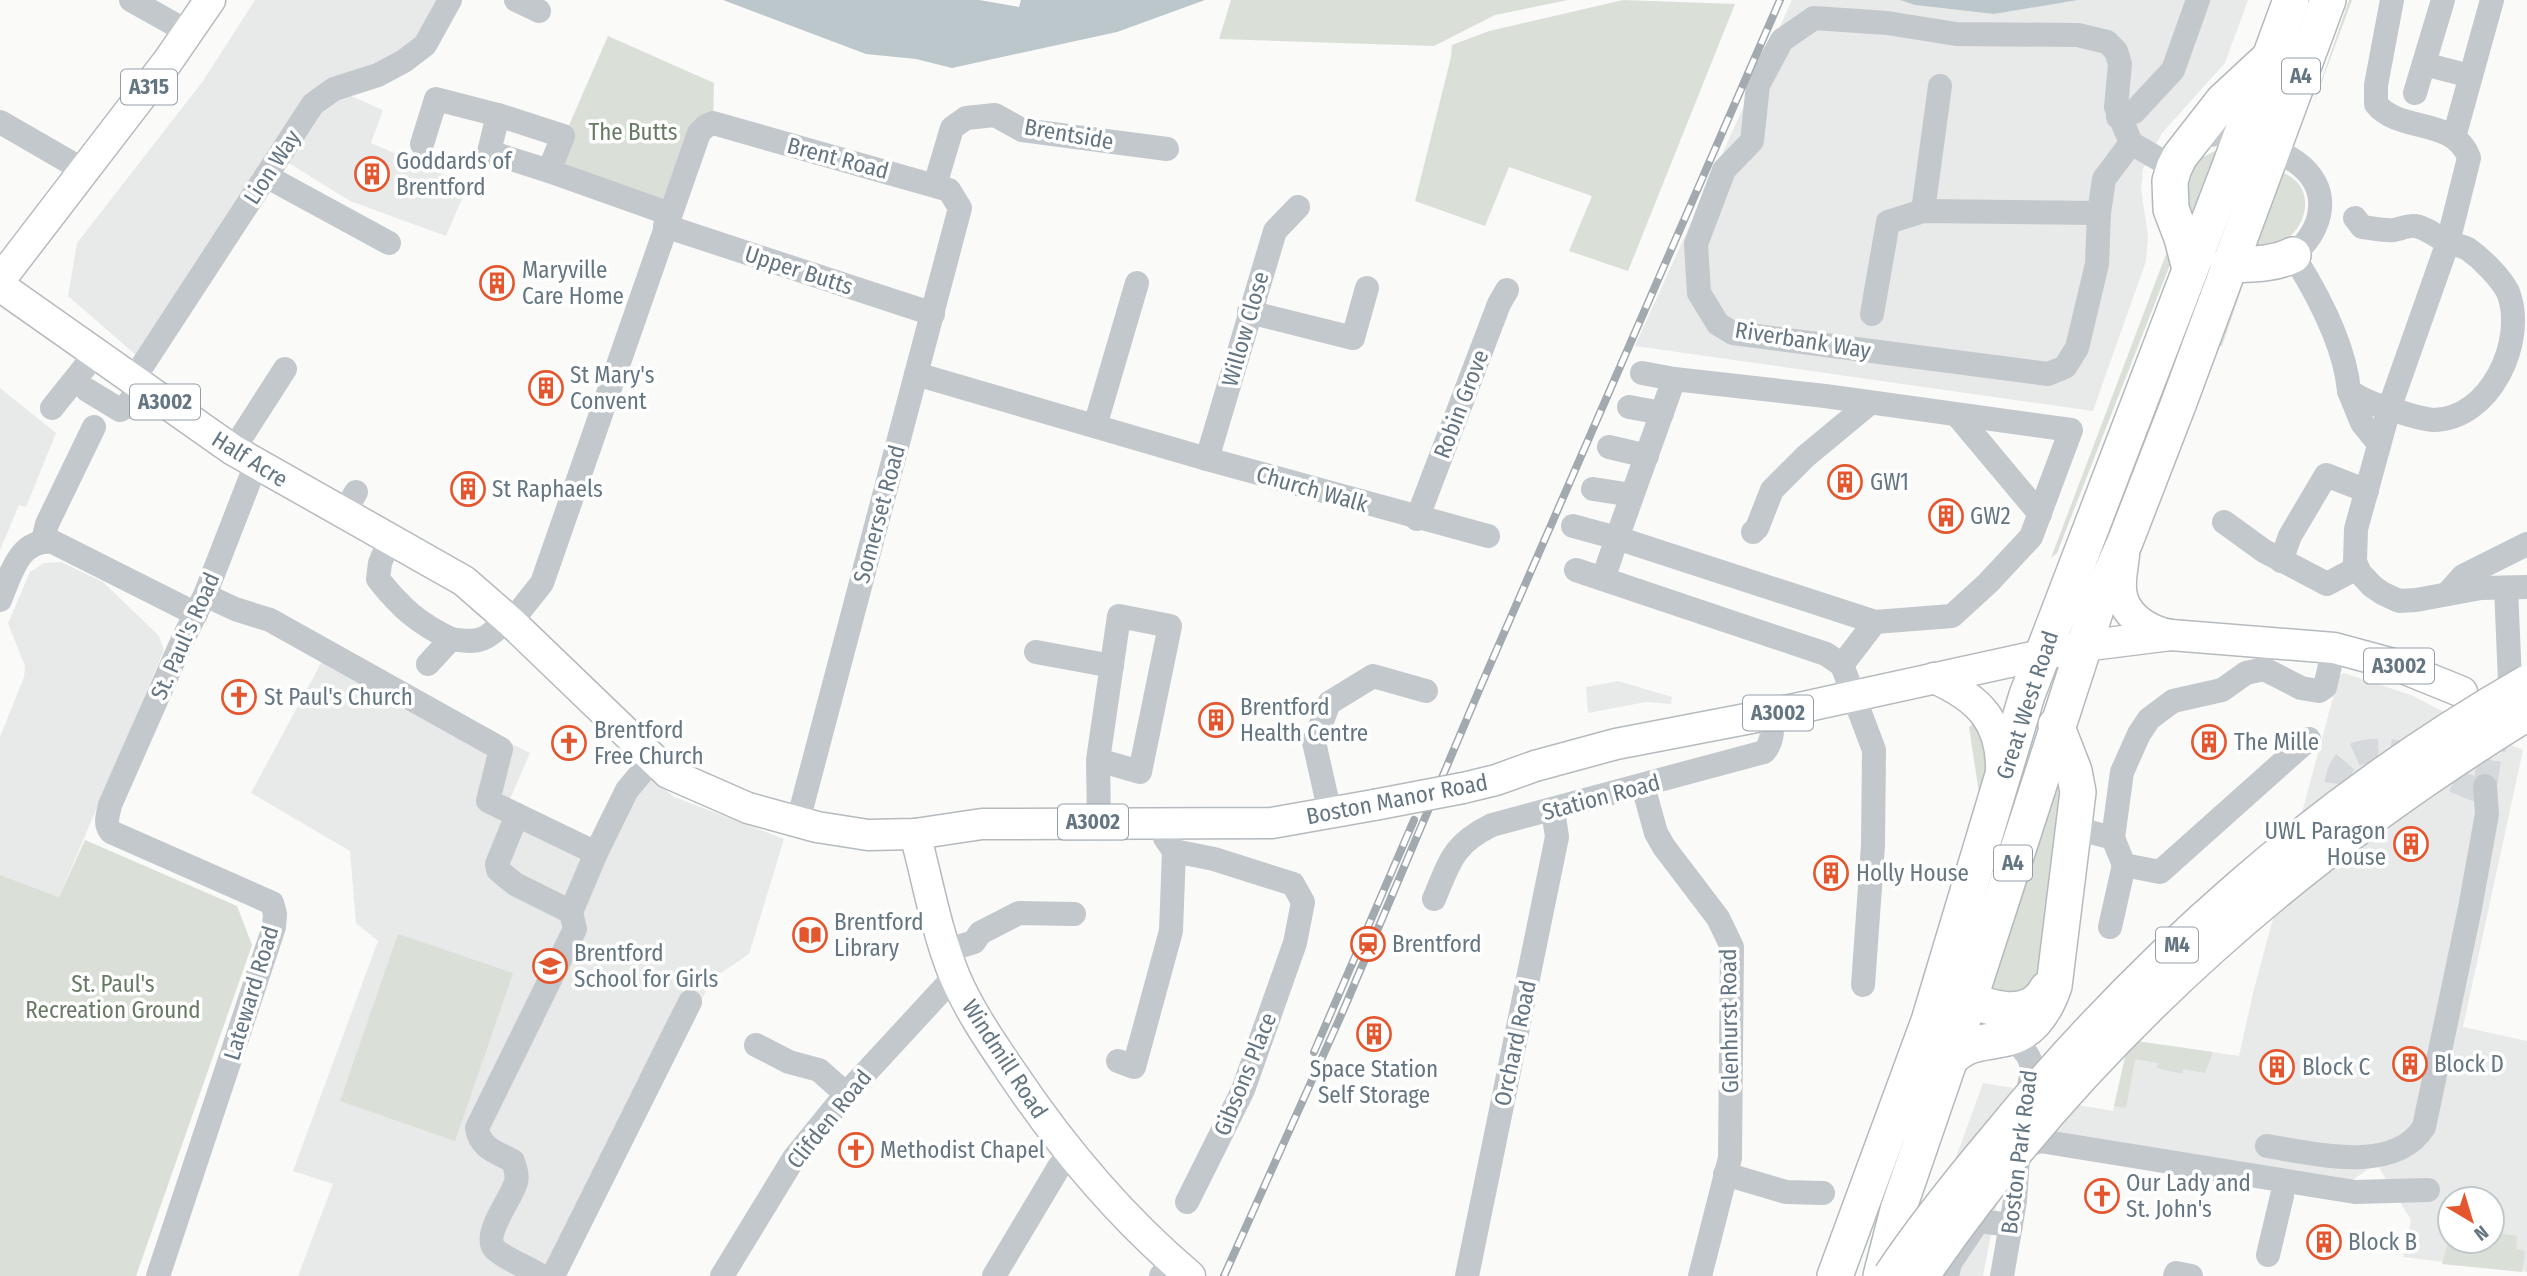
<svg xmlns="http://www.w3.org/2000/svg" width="2527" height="1276" viewBox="0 0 2527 1276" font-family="'Fira Sans Condensed',sans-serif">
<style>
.built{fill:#e8e9e9;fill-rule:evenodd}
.green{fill:#dadfd7}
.water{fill:#bbc7cb}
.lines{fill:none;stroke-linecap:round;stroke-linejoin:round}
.minor-tunnel{stroke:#d5d9db;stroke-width:24;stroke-dasharray:24 12;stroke-linecap:butt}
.major-casing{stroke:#b5babe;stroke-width:33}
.highway-casing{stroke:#b4b9bd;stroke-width:38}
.minor{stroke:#c3c8cc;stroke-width:24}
.major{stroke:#fff;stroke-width:30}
.highway{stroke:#fff;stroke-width:35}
.rail-casing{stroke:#a2aab0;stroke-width:8}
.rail{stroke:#fff;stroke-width:5;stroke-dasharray:16;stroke-linecap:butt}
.major-bridge-casing{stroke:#b5babe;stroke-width:33;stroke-linecap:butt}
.highway-bridge-casing{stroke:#b4b9bd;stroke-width:38;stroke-linecap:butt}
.major-bridge{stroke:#fff;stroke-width:30}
.highway-bridge{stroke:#fff;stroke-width:35}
.labels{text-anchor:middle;stroke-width:7;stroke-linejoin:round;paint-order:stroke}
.shield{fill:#fff;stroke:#939fa8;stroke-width:2}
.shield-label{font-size:21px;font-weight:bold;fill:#657683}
.park-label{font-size:23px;fill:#687a64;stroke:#fff}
.street-label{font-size:23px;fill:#657683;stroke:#fff}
.poi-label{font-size:23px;fill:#657683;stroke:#fff;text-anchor:start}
</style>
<rect width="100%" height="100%" fill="#fafaf8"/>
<!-- built -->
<g class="built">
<path d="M 255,0 L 450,0 L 425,45 L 335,89 L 383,110 L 371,143 L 468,185 L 446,236 L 350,201 L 279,157 L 144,362 L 68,296 L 77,243 L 203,81 Z"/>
<path d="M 1792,0 L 1900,0 L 1915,5 L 1994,14 L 2078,0 L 2248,0 L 2225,63 L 2162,133 L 2143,169 L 2141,189 L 2148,235 L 2146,261 L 2093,411 L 1635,346 Z"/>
<path d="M 0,388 L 56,433 L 26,507 L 19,505 L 0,550 Z"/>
<path d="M 61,562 L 103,582 L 159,636 L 164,650 L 59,897 L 0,875 L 0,737 L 24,677 L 25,666 L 8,623 L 30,572 L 44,563 Z"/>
<path d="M 327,652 L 530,753 L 510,799 L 599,843 L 635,765 L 674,797 L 784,839 L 749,954 L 712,979 L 562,1276 L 298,1276 L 333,1184 L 293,1171 L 378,941 L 356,923 L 350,851 L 251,793 Z"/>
<path d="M 2344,673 L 2411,695 L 2494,738 L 2523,750 L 2463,1027 L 2527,1041 L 2527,1272 L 2403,1257 L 2411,1220 L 2376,1163 L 2349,1183 L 2034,1129 L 2038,1098 L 2113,1111 L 2129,1040 L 2239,1056 L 2254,989 L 2339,676 ZM 2450,1199 L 2492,1199 L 2492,1241 L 2450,1241 Z"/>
<path d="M 1618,681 L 1672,697 L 1671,704 L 1646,702 L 1588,713 L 1586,687 Z"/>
<path d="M 1983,1083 L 2019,1089 L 1983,1276 L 1922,1276 L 1947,1182 Z"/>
</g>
<!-- green -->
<g class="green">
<path d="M 1231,0 L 1568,0 L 1495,15 L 1434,46 L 1219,39 Z"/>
<path d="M 1623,0 L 1735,4 L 1628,271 L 1569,251 L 1592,196 L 1509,167 L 1485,226 L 1415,201 L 1451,57 L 1452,45 L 1489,31 Z"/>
<path d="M 2349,0 L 2352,0 L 2313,105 Z"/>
<path d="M 608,36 L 714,83 L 713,123 L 670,214 L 549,171 Z"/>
<path d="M 2215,151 L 2217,151 L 2190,224 L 2183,185 L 2197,160 Z"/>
<path d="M 2281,172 C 2328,188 2300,257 2252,246 Z"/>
<path d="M 2168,249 L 2171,262 L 2057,553 L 2051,558 Z"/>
<path d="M 2245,278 L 2222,346 L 2219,346 L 2229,299 Z"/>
<path d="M 1978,720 L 1992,746 L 1981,806 L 1969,727 Z"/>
<path d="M 2059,771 L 2063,777 L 2043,968 C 2030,988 2014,997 1991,990 Z"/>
<path d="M 85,840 L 237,906 L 252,945 L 136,1276 L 0,1276 L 0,875 L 59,897 Z"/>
<path d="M 398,934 L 513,973 L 455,1141 L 340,1101 Z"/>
<path d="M 2129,1040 L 2213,1052 L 2205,1073 L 2183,1069 L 2182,1074 L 2157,1068 L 2158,1063 L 2135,1059 L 2126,1108 L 2114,1106 Z"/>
<path d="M 2492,1232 L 2517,1236 L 2516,1249 L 2525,1251 L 2522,1272 L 2442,1264 L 2450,1236 L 2450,1241 L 2492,1241 Z"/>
</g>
<!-- water -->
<g class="water">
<path d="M 723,0 L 979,0 L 1019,7 L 1021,0 L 1205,0 L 1117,32 L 952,68 L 916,59 L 866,54 Z"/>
<path d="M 1900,0 L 2078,0 L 1994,14 L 1915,5 Z"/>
</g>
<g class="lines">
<!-- minor-tunnel -->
<path class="minor-tunnel" d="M 2349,815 L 2336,800 C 2336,785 2337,769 2348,759 C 2364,744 2410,752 2428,761 C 2435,764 2439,771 2445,775 C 2453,781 2465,785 2475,789 L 2485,786 L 2489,760 L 2502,728"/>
<!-- major casing -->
<g class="major-casing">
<g id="major">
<path d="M 0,280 L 168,61 L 210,0"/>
<path d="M 0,286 L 233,450 L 464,581 L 511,622 L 668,773 L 748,808 L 817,827 L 868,835 L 915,834 L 982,824 L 1272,823 L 1374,805"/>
<path d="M 2124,555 C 2123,566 2120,578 2121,589 C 2122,615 2148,631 2171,635"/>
<path d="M 1934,678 C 1979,698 2003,722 2001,774"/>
<path d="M 1463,788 L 1496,780 L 1535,766 L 1616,744 L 1772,714 L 2083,646 L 2171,635 L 2334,648 L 2393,664 L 2462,692"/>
<path d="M 915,834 C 928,882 936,931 955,977 C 970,1012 991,1042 1012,1073 C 1063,1149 1120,1217 1190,1276"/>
</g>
</g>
<!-- highway casing -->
<g class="highway-casing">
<g id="highway">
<path d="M 2228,265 C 2250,264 2273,265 2293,255"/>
<path d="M 2190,269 L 2182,238 L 2171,209 L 2170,181 L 2174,168 L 2180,156 L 2223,101 L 2265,62"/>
<path d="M 1946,992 C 1977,1002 2025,1028 2047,989"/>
<path d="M 1950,1059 C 1970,1040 1983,1044 2007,1038 C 2032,1032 2046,1009 2054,986 L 2078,792 L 2074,771 L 2056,725"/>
<path d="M 1835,1276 L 1929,1021 L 2027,695 L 2230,166 L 2291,0"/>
<path d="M 1881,1276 L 1898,1210 L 1950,1059 L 2098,603 L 2125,542 L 2178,405 L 2328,0"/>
</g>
</g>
<!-- minor -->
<g class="minor">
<path d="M 131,0 L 188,32"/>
<path d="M 516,0 L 539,11"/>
<path d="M 2392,0 L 2376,85 L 2376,104 C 2399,133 2455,117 2469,158 L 2448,242 L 2389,409 L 2356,529 L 2355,562 L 2360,573 L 2372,586 L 2382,593 L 2399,601 L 2416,600 L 2481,588 L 2527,587"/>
<path d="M 2424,64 L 2470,76"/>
<path d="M 2415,93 L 2443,0"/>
<path d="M 2118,117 L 2134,112 L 2173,70 L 2198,0"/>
<path d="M 0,122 L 85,171"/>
<path d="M 2454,137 L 2492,0"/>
<path d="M 2131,143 L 2116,107 L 2120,64 L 2116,51 L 2107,42 L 2078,35 L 1956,34 L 1887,23 L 1814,18 L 1782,40 L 1758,85 L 1752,141 L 1724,170 L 1696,244 L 1699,293 L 1718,324 L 1733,333 L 2048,374 L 2065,367 L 2077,348 L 2097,264 L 2099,213 L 2104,179 L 2131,143 L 2174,168"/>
<path d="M 422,144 L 436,99 L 498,115"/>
<path d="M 2191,145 L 2206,136 L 2219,133 C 2243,142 2275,147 2296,162 C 2333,188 2324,229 2293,255 C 2317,293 2345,346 2349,391 C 2365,402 2379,406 2397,411 C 2409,415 2421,419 2433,420 C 2490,420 2527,341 2508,292 C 2500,277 2482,259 2468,249 C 2462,246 2455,245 2448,242 C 2438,238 2426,227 2415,226 C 2409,225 2400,229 2394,230 C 2384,231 2372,228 2362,227 L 2355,218"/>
<path d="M 549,171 L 563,136 L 498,115 L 489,152 L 549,171 L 670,214"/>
<path d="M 266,176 L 389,243"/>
<path d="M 935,185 L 952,128 L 966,118 L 995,115 L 1022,130 L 1167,149"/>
<path d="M 1923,211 L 1940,86"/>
<path d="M 665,226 L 933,314"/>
<path d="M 1249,312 L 1353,338 L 1367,288"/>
<path d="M 1872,314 L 1888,222 L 1923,211 L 2099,213"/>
<path d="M 1642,373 L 1674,379"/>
<path d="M 916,374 L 1207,459 L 1488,536"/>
<path d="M 133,380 L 313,104 L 334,89 L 378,75 L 404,61 L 425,45 L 450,0"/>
<path d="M 87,390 L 120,410 L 126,407 L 141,385"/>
<path d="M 2349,391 L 2362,423 L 2379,444"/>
<path d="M 1629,407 L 1662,413"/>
<path d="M 52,408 L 96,353"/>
<path d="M 1957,415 L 2040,514"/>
<path d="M 1095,426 L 1137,283"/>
<path d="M 1609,447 L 1647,456"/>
<path d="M 233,450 L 285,369"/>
<path d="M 1207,459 L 1275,231 L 1298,207"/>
<path d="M 1593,489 L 1632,495"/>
<path d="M 344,513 L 356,492"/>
<path d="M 1417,519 L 1499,304 L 1507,290"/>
<path d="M 2224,522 L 2264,551 L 2327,584 L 2357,568"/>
<path d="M 1573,526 L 1617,538 L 1603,579"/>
<path d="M 1753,532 L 1757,528 L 1772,490 L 1806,456 L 1870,403"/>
<path d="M 390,539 L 380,563 L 378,579 C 401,608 418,623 451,639"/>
<path d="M 43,541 L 47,524 L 94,427"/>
<path d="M 2281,561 L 2290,536 L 2326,475 L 2367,491"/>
<path d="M 1576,570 L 1826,654 L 1842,665 L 1874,750 L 1873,845 L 1863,985"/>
<path d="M 2506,588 L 2511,705"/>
<path d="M 2447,594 L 2463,576 L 2527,544"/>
<path d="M 205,595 L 235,609 L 270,620 L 501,749 L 488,801 L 596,853 L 627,790 L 653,759"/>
<path d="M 0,600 C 11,574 19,538 53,542 L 196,614"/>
<path d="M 511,622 L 542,583 L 699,133 L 706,126 L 713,123 L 949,190 L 960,208 L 798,821"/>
<path d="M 1036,652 L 1112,666"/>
<path d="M 428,664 L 451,639 C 481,644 486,640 507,619"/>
<path d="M 1842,665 L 1875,622 L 1952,616 L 1988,583 L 2031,537 L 2071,430 L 1825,396 L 1674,379 L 1617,538 L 1875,622"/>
<path d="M 1098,760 L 1140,772 L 1170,626 L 1119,616 L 1098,760 L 1099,822"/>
<path d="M 1643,786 L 1656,833 L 1664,847 L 1718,918 L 1732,947 L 1730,1158 L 1700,1276"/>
<path d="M 1330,813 L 1314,742 L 1329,703 L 1373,676 L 1426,691"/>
<path d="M 517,815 L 497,864 L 498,870 L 515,884 L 571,912"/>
<path d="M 2074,831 L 2090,832 L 2113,838 L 2122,772 L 2139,734 L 2149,719 L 2173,701 L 2222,690 L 2246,673 L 2264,669 L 2301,688 L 2319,691 L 2325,687 L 2334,648"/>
<path d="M 2113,838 L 2124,865 L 2160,872 L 2309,739"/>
<path d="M 1174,851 L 1214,859 L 1293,884 L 1303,902 L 1295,943 L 1243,1090 L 1187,1202"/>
<path d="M 1434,899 C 1450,861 1453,844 1492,825 L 1764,752 C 1774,741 1772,728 1772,714"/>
<path d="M 2110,927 L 2124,865"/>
<path d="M 945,951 L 974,942 L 980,933 L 1019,913 L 1074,914"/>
<path d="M 2009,1038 C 2039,1057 2033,1071 2025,1102"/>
<path d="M 756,1045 L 789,1062 L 819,1070 L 846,1094"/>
<path d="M 1118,1061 L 1134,1067 L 1171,931 L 1174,851 L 1165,838"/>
<path d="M 2267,1146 C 2312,1153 2394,1175 2424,1127 L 2470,908 L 2487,814 L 2485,786"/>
<path d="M 2019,1148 L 2040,1141 L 2355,1192 L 2428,1190"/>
<path d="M 1725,1174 L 1786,1192 L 1823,1193"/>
<path d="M 2268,1255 L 2282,1196"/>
<path d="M 158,1276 L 274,927 L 275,914 L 272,903 L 111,832 C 104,823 108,816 110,805 L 184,637 L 205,595 L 256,464"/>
<path d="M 541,1276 C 530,1268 501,1257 494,1248 C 483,1233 512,1198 516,1182 C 518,1175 515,1168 513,1161 C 496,1152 480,1148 477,1128 L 575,929 L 571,912 L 596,853"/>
<path d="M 553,1276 L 690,1002"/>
<path d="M 722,1276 L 794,1158 L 846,1094 L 955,976"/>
<path d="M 994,1276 L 1059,1167 L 1070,1154"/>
<path d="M 1161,1276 L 1171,1261"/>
<path d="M 1467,1276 L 1557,837 L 1553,810"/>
<path d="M 1947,1276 L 1950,1263 L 1978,1221 L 2011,1225"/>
<path d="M 2002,1276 L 2015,1201 L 2019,1145"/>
<path d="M 2175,1276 L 2176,1273 L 2191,1276"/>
</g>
<!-- major -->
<use href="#major" class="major"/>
<!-- highway -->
<use href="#highway" class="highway"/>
<!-- rail casing -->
<g class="rail-casing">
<g id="rail">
<path d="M 1314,1052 L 1414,820"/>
<path d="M 1224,1276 L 1343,1011 L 1480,688 L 1780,0"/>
</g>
</g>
<!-- rail -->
<use href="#rail" class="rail"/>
<!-- major-bridge casing -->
<g class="major-bridge-casing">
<path id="major-bridge" d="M 1374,805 L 1463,788"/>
</g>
<!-- highway-bridge casing -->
<g class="highway-bridge-casing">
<g id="highway-bridge">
<path d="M 1891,1276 C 1923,1228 1960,1182 1997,1138 C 2145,957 2324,799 2527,683"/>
<path d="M 1921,1276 C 2080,1045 2289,859 2527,713"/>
</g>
</g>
<!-- major-bridge -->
<use href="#major-bridge" class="major-bridge"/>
<!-- highway-bridge -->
<use href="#highway-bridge" class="highway-bridge"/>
</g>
<!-- icons -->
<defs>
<g id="building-ring" transform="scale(1.75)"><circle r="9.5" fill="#fff" stroke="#e4572e" stroke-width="1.5"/><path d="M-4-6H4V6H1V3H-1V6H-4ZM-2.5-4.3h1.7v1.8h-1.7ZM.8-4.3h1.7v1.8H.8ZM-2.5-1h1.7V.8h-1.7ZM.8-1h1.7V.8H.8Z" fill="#e4572e"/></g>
<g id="church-ring" transform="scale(1.75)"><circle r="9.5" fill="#fff" stroke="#e4572e" stroke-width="1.5"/><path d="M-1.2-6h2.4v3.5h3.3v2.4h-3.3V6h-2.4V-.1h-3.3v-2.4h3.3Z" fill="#e4572e"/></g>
<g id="library-ring" transform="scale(1.75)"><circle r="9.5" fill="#fff" stroke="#e4572e" stroke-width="1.5"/><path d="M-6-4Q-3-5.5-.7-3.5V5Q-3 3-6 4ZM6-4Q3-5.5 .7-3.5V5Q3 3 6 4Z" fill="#e4572e"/></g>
<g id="station-ring" transform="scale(1.75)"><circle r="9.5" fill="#fff" stroke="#e4572e" stroke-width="1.5"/><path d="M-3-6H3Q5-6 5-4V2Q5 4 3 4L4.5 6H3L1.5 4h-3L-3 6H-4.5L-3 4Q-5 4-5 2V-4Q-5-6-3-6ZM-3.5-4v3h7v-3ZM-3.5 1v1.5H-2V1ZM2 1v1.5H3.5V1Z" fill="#e4572e"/></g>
<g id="school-ring" transform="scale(1.75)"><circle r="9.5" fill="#fff" stroke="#e4572e" stroke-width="1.5"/><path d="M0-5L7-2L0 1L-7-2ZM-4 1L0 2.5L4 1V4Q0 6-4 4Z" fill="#e4572e"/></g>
</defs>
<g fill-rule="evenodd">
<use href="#building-ring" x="372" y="174"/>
<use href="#building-ring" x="497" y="283"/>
<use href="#building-ring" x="546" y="388"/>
<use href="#building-ring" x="1845" y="482"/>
<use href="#building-ring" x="468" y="489"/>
<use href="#building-ring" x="1946" y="516"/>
<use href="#church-ring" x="239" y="697"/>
<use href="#building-ring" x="1216" y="720"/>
<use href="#building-ring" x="2209" y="742"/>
<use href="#church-ring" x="569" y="743"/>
<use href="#building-ring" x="2411" y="844"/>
<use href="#building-ring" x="1831" y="873"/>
<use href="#library-ring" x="810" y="935"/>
<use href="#station-ring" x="1368" y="944"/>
<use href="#school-ring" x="550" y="966"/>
<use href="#building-ring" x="1374" y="1034"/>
<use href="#building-ring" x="2410" y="1064"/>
<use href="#building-ring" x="2277" y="1067"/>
<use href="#church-ring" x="856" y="1150"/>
<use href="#church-ring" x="2102" y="1196"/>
<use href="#building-ring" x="2324" y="1242"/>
</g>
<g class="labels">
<!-- shield labels -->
<g class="shield">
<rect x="2282" y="58.5" width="38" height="35" rx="5"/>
<rect x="121" y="69.5" width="56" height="35" rx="5"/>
<rect x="130" y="384.5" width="70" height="35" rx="5"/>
<rect x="2364" y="648.5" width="70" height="35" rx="5"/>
<rect x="1743" y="695.5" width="70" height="35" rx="5"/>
<rect x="1058" y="804.5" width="70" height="35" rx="5"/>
<rect x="1994" y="845.5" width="38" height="35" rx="5"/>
<rect x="2156" y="927.5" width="42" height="35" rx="5"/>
</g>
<g class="shield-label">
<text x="2301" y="83">A4</text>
<text x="149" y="94">A315</text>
<text x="165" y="409">A3002</text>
<text x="2399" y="673">A3002</text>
<text x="1778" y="720">A3002</text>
<text x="1093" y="829">A3002</text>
<text x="2013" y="870">A4</text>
<text x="2177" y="952">M4</text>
</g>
<!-- park labels -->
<g class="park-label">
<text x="633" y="140">The Butts</text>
<text x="113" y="992">St. Paul's<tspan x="113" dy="26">Recreation Ground</tspan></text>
</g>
<!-- street labels -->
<g class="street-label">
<text transform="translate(1069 134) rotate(10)" y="8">Brentside</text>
<text transform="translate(838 158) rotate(15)" y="8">Brent Road</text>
<text transform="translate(272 167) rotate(-57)" y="8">Lion Way</text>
<text transform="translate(799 270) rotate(18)" y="8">Upper Butts</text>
<text transform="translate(1245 329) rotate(-74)" y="8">Willow Close</text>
<text transform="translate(1803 340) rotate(9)" y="8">Riverbank Way</text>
<text transform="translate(1461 404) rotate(-69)" y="8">Robin Grove</text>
<text transform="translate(250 459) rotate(32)" y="8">Half Acre</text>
<text transform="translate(1312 489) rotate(16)" y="8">Church Walk</text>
<text transform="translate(879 514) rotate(-75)" y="8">Somerset Road</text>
<text transform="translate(185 636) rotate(-66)" y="8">St. Paul's Road</text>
<text transform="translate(2027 705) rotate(-72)" y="8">Great West Road</text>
<text transform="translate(1601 797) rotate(-15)" y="8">Station Road</text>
<text transform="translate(1397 799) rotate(-11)" y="8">Boston Manor Road</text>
<text transform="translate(251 993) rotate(-73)" y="8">Lateward Road</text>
<text transform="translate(1729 1021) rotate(-91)" y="8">Glenhurst Road</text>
<text transform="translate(1515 1043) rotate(-78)" y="8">Orchard Road</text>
<text transform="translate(1005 1059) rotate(57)" y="8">Windmill Road</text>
<text transform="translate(1245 1074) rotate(-68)" y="8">Gibsons Place</text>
<text transform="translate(829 1119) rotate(-51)" y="8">Clifden Road</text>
<text transform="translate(2019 1152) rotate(-83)" y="8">Boston Park Road</text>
</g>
<!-- poi labels -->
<g class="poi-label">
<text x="396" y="169">Goddards of<tspan x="396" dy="26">Brentford</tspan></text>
<text x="522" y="278">Maryville<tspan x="522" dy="26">Care Home</tspan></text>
<text x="570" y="383">St Mary's<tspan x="570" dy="26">Convent</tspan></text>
<text x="1870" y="490">GW1</text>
<text x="492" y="497">St Raphaels</text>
<text x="1970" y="524">GW2</text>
<text x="264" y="705">St Paul's Church</text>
<text x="1240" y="715">Brentford<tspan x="1240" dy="26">Health Centre</tspan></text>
<text x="594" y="738">Brentford<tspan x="594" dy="26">Free Church</tspan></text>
<text x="2234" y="750">The Mille</text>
<text x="2386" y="839" text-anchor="end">UWL Paragon<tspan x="2386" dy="26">House</tspan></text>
<text x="1856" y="881">Holly House</text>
<text x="834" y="930">Brentford<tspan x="834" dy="26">Library</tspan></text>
<text x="1392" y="952">Brentford</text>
<text x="574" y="961">Brentford<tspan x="574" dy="26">School for Girls</tspan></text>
<text x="2434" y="1072">Block D</text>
<text x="2302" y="1075">Block C</text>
<text x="1374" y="1077" text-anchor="middle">Space Station<tspan x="1374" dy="26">Self Storage</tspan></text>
<text x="880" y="1158">Methodist Chapel</text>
<text x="2126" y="1191">Our Lady and<tspan x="2126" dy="26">St. John's</tspan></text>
<text x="2348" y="1250">Block B</text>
</g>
</g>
<!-- north arrow -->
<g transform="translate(2471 1220) rotate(142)"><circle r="33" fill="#ffffff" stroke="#c1c8cd" stroke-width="2"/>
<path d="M0-5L12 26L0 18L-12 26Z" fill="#e4572e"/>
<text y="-10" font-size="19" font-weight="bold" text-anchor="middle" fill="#657683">N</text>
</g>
</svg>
